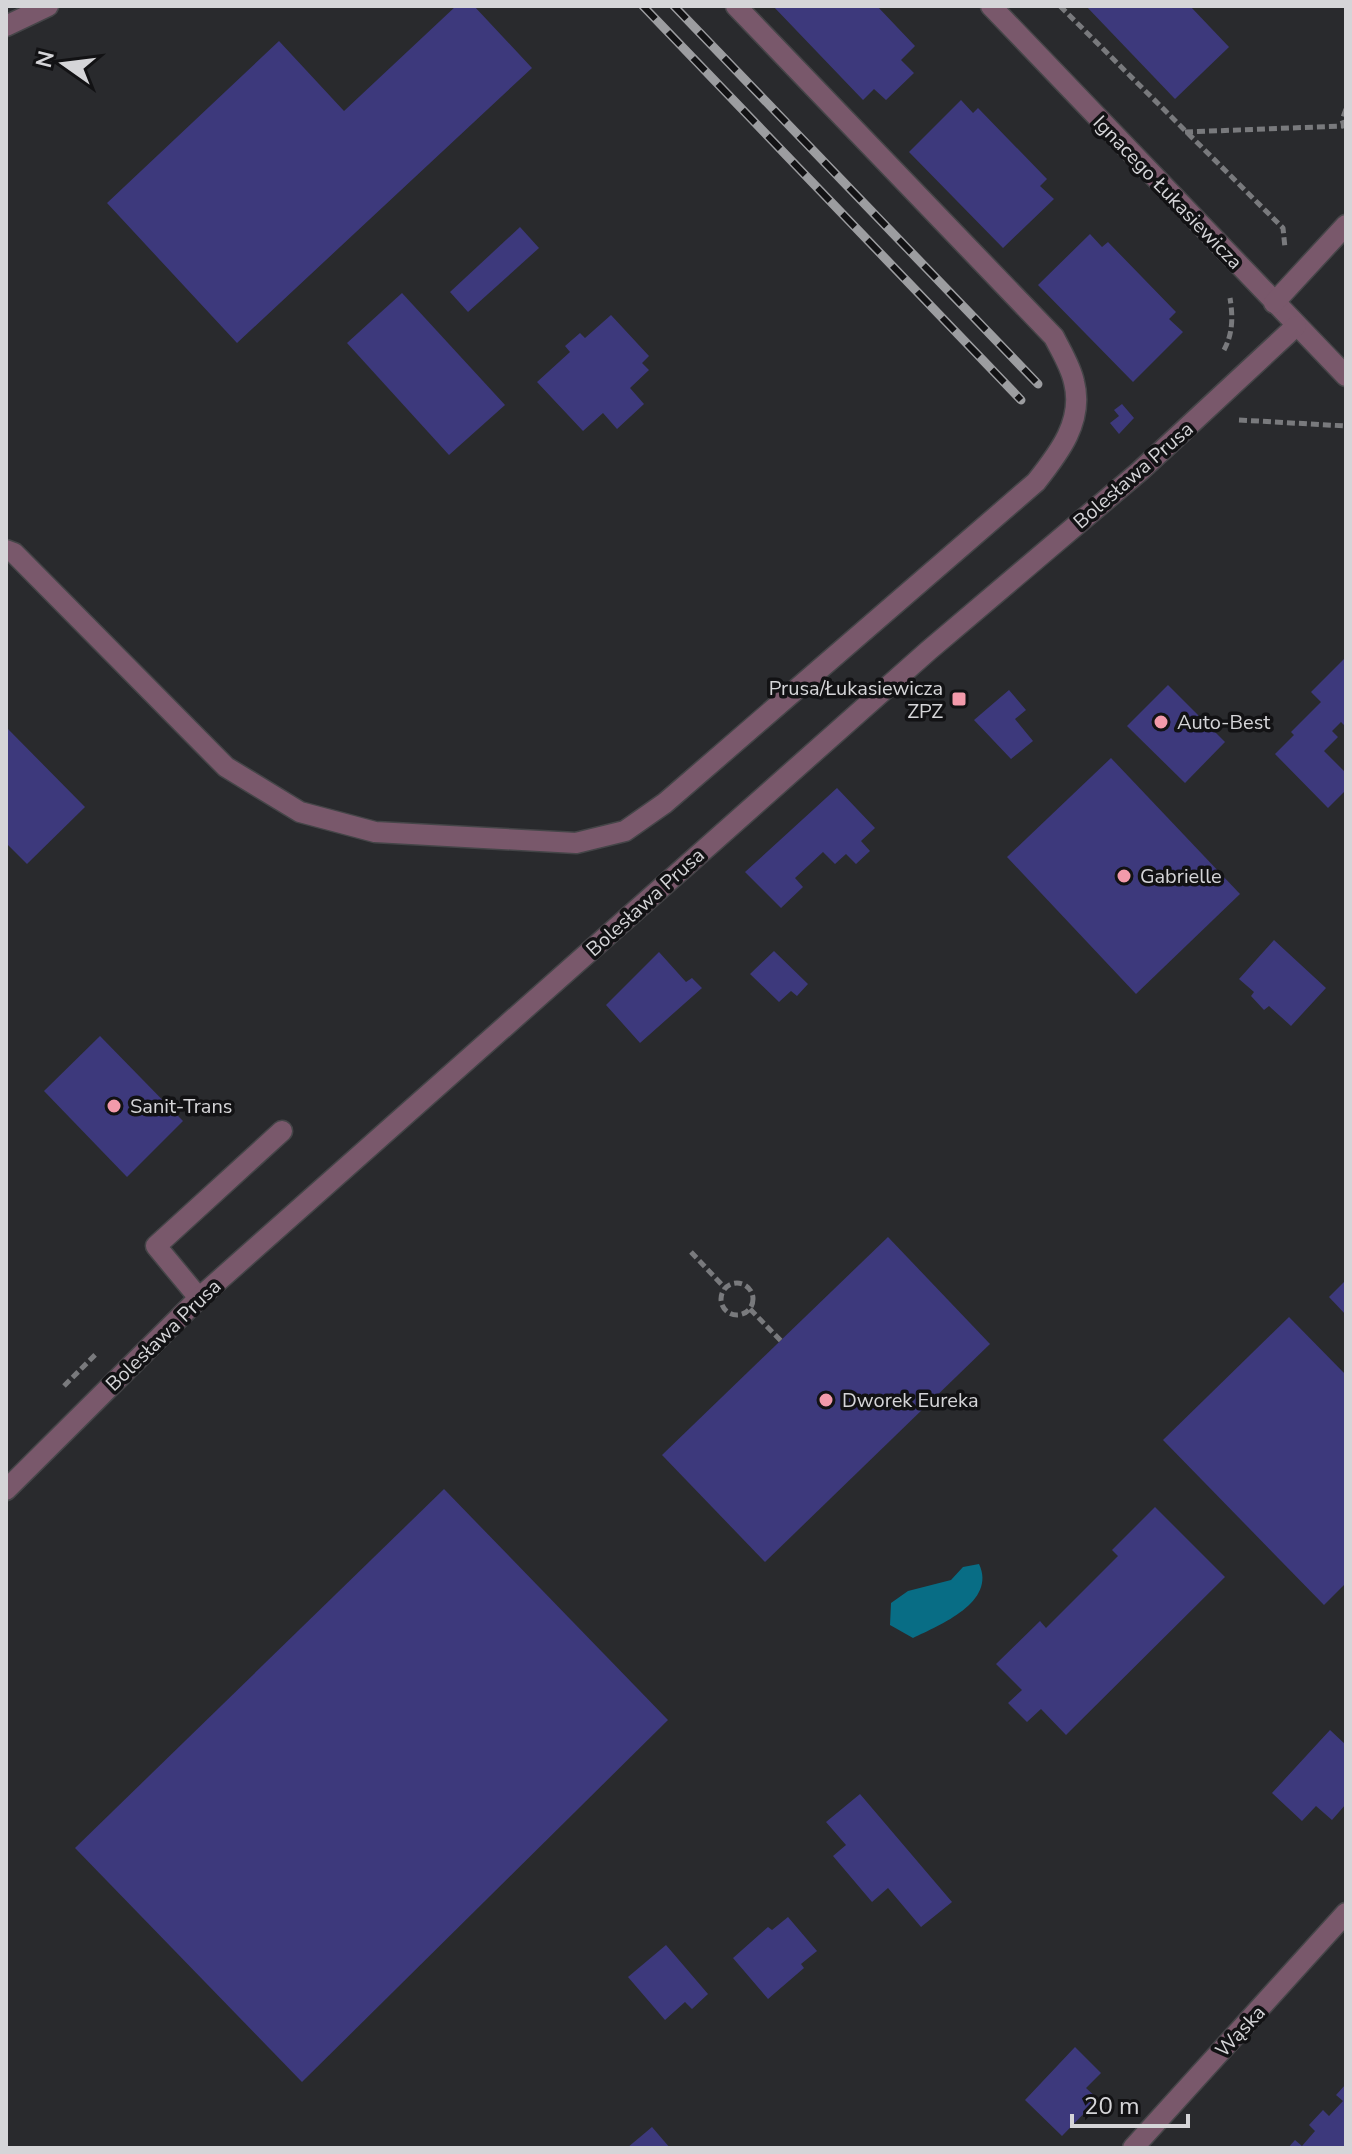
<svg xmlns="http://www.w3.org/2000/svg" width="1352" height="2154" viewBox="0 0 1352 2154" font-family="'Nunito Sans',sans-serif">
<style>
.water{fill:#086d85}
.building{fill:#3d397c}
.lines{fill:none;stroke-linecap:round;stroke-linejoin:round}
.lane-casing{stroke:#454548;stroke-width:23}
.street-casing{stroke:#454548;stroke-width:23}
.path{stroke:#797a7d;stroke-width:5;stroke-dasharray:8 4;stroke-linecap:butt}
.lane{stroke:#79586b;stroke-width:20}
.street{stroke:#79586b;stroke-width:20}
.rail-casing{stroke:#9c9da0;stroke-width:9}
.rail{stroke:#121214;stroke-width:6;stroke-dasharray:18;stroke-linecap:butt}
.poi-dot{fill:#f39aab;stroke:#121214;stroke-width:3}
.labels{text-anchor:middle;stroke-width:7;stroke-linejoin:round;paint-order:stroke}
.street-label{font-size:20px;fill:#d5d5d8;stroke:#121214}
.poi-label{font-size:20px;fill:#d5d5d8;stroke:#121214;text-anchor:start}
</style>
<rect width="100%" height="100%" fill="#292a2d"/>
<!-- water -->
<path class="water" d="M 979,1564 C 997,1602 940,1625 913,1638 L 890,1625 L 891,1603 L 908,1591 L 951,1580 L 963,1567 Z"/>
<!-- building -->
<g class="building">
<path d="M 456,6 L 474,6 L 532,68 L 237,343 L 107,203 L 279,41 L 344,111 Z"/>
<path d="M 773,6 L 877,6 L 915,46 L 901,60 L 914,73 L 886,100 L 874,89 L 863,100 Z"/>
<path d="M 1086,6 L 1190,6 L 1229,47 L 1175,99 Z"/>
<path d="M 961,100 L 973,113 L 978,108 L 1047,179 L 1040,186 L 1054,199 L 1003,248 L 909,152 Z"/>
<path d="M 520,227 L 539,248 L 468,312 L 450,292 Z"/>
<path d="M 1090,234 L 1102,247 L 1108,242 L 1176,312 L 1169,319 L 1183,332 L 1133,382 L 1038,285 Z"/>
<path d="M 402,293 L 505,405 L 449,455 L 347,343 Z"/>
<path d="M 611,315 L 649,356 L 642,363 L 649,370 L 630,388 L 644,404 L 617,429 L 603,413 L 583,431 L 537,382 L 570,352 L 565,346 L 580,333 L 585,338 Z"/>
<path d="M 1122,404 L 1134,418 L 1119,434 L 1110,423 L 1119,416 L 1114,410 Z"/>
<path d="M 1346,657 L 1346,727 L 1341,722 L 1332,731 L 1338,737 L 1324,751 L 1346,773 L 1346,790 L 1328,808 L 1275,754 L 1294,735 L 1291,732 L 1321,702 L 1311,692 Z"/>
<path d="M 1168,685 L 1225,742 L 1185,783 L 1127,726 Z"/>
<path d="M 1009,690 L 1026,710 L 1015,719 L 1033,741 L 1011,759 L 974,720 Z"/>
<path d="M 6,727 L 85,807 L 27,864 L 6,843 Z"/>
<path d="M 1111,758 L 1240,894 L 1136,994 L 1007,857 Z"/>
<path d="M 837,788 L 875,828 L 861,841 L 870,851 L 856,864 L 846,854 L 835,864 L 823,852 L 795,878 L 803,887 L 781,908 L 745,872 Z"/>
<path d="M 1274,940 L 1326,988 L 1291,1026 L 1269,1006 L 1264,1010 L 1251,996 L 1254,992 L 1239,979 Z"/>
<path d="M 774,951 L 808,984 L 797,996 L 791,991 L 779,1002 L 750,974 Z"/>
<path d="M 659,952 L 686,982 L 692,978 L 702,988 L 640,1043 L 606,1005 Z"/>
<path d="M 100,1036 L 183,1121 L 127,1177 L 44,1091 Z"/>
<path d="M 888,1237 L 990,1344 L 765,1562 L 662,1455 Z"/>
<path d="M 1346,1280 L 1346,1315 L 1329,1297 Z"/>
<path d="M 1289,1317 L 1346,1375 L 1346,1583 L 1324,1605 L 1163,1440 Z"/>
<path d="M 444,1489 L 668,1720 L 302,2082 L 75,1848 Z"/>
<path d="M 1155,1507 L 1225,1577 L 1066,1735 L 1041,1709 L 1027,1722 L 1008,1703 L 1022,1690 L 996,1664 L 1040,1621 L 1046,1628 L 1118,1556 L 1112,1550 Z"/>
<path d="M 1330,1730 L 1346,1745 L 1346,1804 L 1332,1820 L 1316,1806 L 1302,1821 L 1272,1793 Z"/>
<path d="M 860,1794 L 952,1902 L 921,1927 L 888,1888 L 872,1902 L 833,1856 L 846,1845 L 826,1822 Z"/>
<path d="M 788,1917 L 817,1951 L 801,1964 L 804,1968 L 768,1999 L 733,1958 L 768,1927 L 772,1930 Z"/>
<path d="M 666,1945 L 708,1994 L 692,2009 L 685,2002 L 665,2020 L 628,1977 Z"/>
<path d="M 1075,2047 L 1101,2073 L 1086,2088 L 1098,2099 L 1062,2136 L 1025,2100 Z"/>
<path d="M 1346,2084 L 1346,2148 L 1288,2148 L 1295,2140 L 1302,2146 L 1315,2131 L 1309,2125 L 1323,2110 L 1329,2116 L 1343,2101 L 1336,2095 Z"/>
<path d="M 652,2127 L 670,2148 L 627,2148 Z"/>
</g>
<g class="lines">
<!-- lane casing -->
<g class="lane-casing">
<g id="lane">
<path d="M 6,26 L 48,6"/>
<path d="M 6,550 L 14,553 L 226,767 L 300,812 L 375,832 L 576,843 L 625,831 L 665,803 L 1036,482 C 1059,453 1084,421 1074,382 C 1071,367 1061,351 1054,337 L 736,6"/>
<path d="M 199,1298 L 156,1246 L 282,1131"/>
</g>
</g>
<!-- street casing -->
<g class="street-casing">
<g id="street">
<path d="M 991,6 L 1346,376"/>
<path d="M 1274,303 L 1346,225"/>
<path d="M 6,1490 L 199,1298 L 928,651 L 1140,471 L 1296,326"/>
<path d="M 1133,2148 L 1346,1913"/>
</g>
</g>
<!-- path -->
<g class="path">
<path d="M 1060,6 L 1283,228 L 1285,248"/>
<path d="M 1346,109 L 1342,120 L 1346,131"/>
<path d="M 1185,132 L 1343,126"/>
<path d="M 1224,350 C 1233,333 1233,317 1230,298"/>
<path d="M 1239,420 L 1346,426"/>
<path d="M 691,1252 L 725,1288"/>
<circle cx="737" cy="1299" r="16"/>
<path d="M 750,1309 L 781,1341"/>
<path d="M 64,1386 L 97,1353"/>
</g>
<!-- lane -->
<use href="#lane" class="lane"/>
<!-- street -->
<use href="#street" class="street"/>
<!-- rail casing -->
<g class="rail-casing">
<g id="rail">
<path d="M 643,6 L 1021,400"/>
<path d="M 674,6 L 1038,384"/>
</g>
</g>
<!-- rail -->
<use href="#rail" class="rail"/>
</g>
<!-- markers -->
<g class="poi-dot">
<rect x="951" y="691" width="16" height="16" rx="4"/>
<circle cx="1161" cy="722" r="8"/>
<circle cx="1124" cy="876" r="8"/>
<circle cx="114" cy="1106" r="8"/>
<circle cx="826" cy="1400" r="8"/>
</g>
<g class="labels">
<!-- street labels -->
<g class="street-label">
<text transform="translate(1168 192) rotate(46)" y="7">Ignacego Łukasiewicza</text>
<text transform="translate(1133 475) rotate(-41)" y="7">Bolesława Prusa</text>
<text transform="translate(645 902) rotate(-42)" y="7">Bolesława Prusa</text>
<text transform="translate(163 1335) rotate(-44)" y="7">Bolesława Prusa</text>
<text transform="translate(1240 2031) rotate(-47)" y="7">Wąska</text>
</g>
<!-- poi labels -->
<g class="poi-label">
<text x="943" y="695" text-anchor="end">Prusa/Łukasiewicza<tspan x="943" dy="23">ZPZ</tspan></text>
<text x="1177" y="729">Auto-Best</text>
<text x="1140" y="883">Gabrielle</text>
<text x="130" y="1113">Sanit-Trans</text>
<text x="842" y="1407">Dworek Eureka</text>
</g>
</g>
<!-- border -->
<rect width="1352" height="2154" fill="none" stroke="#d5d5d8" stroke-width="16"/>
<!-- north arrow -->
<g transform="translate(64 64) rotate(284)" stroke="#121214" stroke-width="6" paint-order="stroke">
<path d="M0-6L14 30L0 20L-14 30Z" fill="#d5d5d8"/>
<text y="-12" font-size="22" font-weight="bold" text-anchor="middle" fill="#d5d5d8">N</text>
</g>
<!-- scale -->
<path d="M1072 2114v12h116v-12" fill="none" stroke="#d5d5d8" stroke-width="4"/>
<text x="1084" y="2114" font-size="24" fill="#d5d5d8" stroke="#121214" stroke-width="6" paint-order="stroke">20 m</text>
</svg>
